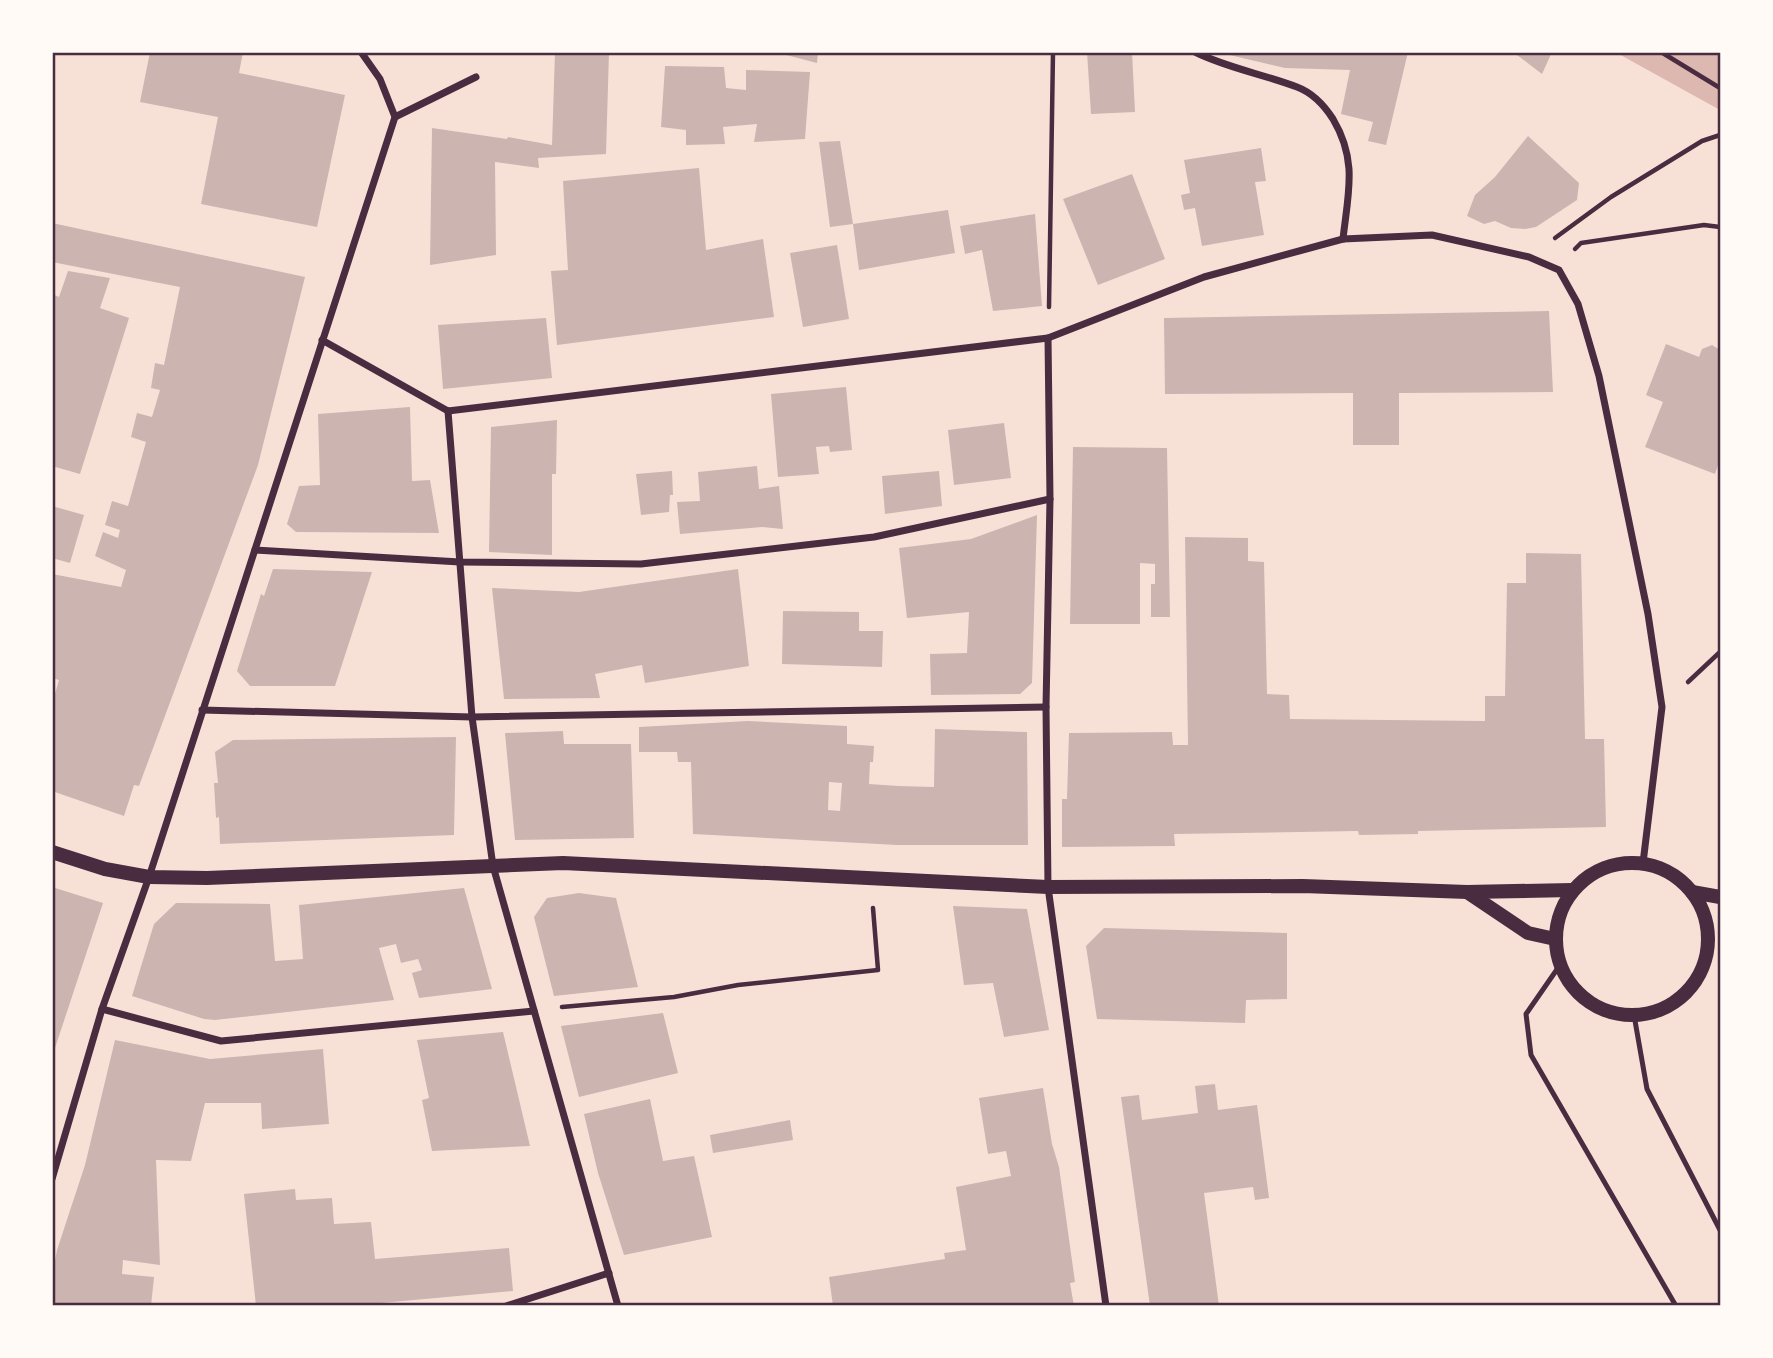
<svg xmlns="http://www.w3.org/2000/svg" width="1773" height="1358" viewBox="0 0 1773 1358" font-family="'Nunito Sans',sans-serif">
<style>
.water{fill:#dcb8b0}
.building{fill:#ccb4b1;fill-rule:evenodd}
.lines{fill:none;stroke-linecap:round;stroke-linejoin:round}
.path{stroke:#4a2c40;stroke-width:4.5}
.service{stroke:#4a2c40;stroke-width:5}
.minor{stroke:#4a2c40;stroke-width:7}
.secondary{stroke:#4a2c40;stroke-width:14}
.neatline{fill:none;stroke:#4a2c40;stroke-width:2.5}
</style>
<rect width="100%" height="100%" fill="#f7e1d7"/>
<!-- water -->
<path class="water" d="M 1617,53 L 1720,53 L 1720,110 Z"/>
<!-- building -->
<g class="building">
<path d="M 150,52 L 243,52 L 239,73 L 345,95 L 317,227 L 201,204 L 218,117 L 140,102 Z"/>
<path d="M 555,52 L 609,52 L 606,154 L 538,158 L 539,168 L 495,162 L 496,255 L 430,265 L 432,128 L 507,139 L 508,137 L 552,145 Z"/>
<path d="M 775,52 L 818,52 L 817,63 Z"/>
<path d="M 1087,52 L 1132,52 L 1135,112 L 1091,114 Z"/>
<path d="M 1217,52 L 1408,52 L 1386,145 L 1368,141 L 1373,122 L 1341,114 L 1350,70 L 1285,68 Z"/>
<path d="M 1513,52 L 1552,52 L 1542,74 Z"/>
<path d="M 665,66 L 724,67 L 726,88 L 746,90 L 746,70 L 810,72 L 805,139 L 754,142 L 757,124 L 723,127 L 725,144 L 686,145 L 686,130 L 661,127 Z"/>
<path d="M 1528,136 L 1579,183 L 1577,200 L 1536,227 L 1525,229 L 1511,228 L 1495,221 L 1484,224 L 1467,216 L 1475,195 L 1495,177 Z"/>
<path d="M 840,141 L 853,224 L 948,210 L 955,253 L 859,270 L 853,224 L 830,227 L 819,142 Z"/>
<path d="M 1261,148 L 1266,181 L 1255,182 L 1264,235 L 1202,246 L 1195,208 L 1184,210 L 1181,195 L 1190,193 L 1184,160 Z"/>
<path d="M 699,168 L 706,250 L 763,239 L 774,317 L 557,345 L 551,271 L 568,270 L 563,181 Z"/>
<path d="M 1132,174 L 1165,259 L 1098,285 L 1063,199 Z"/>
<path d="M 1035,214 L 1042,306 L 993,311 L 982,250 L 965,254 L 960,226 Z"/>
<path d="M 52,223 L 305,277 L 258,465 L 139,786 L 134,785 L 124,816 L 52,791 L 52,704 L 59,680 L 52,678 L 52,574 L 121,587 L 126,570 L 95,556 L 103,532 L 118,538 L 120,530 L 105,525 L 112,501 L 128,506 L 146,442 L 131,437 L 137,413 L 152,417 L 160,390 L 151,388 L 155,363 L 164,365 L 180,287 L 52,262 Z"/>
<path d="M 837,245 L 849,319 L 803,327 L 790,253 Z"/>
<path d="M 68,271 L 110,278 L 100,308 L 129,318 L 80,474 L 52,466 L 52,294 L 59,297 Z"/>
<path d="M 1549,311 L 1553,392 L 1399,393 L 1399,445 L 1353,445 L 1353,393 L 1165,394 L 1164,318 Z"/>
<path d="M 546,318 L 552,378 L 443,389 L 438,325 Z"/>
<path d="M 1666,344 L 1699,357 L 1702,349 L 1712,345 L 1720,350 L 1720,459 L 1715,474 L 1645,447 L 1663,402 L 1646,395 Z"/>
<path d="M 846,387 L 852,450 L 830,452 L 829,446 L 816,447 L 819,474 L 778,477 L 771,394 Z"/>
<path d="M 410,407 L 412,481 L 430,480 L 439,533 L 296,532 L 287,524 L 299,486 L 320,485 L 318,414 Z"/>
<path d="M 557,420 L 556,474 L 552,474 L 552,555 L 489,552 L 491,427 Z"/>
<path d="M 1004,423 L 1011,478 L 954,485 L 948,430 Z"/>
<path d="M 1073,447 L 1167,448 L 1170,617 L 1151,617 L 1151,584 L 1155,584 L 1155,564 L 1140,563 L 1140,624 L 1070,624 Z"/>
<path d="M 757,466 L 759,489 L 779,486 L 783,529 L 762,527 L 680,534 L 677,502 L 700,501 L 698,472 Z"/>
<path d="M 672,471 L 673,495 L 670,495 L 669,512 L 641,515 L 636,474 Z"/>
<path d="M 939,471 L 942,506 L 885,514 L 882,476 Z"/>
<path d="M 52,506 L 84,515 L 70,563 L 52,558 Z"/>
<path d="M 1037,515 L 1032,683 L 1020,694 L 931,695 L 930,654 L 967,653 L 969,612 L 907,618 L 899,548 L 971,539 Z"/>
<path d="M 1185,537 L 1248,538 L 1248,561 L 1264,562 L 1267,694 L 1289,695 L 1290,719 L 1485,721 L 1485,696 L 1505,696 L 1507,583 L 1526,583 L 1526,553 L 1581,554 L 1585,739 L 1604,739 L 1606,827 L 1418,831 L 1418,834 L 1359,835 L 1358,831 L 1174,834 L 1175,846 L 1062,847 L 1062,799 L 1067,799 L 1069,733 L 1172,732 L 1173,745 L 1188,745 Z"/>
<path d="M 273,569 L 372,572 L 335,686 L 250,686 L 237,671 L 261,594 L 264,596 Z"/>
<path d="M 738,569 L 749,666 L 645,683 L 642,665 L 595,674 L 600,698 L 504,699 L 492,588 L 579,592 Z"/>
<path d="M 783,611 L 859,612 L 859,631 L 883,631 L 882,667 L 782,664 Z"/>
<path d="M 748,721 L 847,726 L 847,744 L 874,746 L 873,762 L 870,762 L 869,784 L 898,786 L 934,787 L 935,729 L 1027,732 L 1028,845 L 897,845 L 693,834 L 691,762 L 678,762 L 677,752 L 639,752 L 639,727 ZM 829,782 L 842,783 L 840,811 L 828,810 Z"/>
<path d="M 563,731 L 564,744 L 631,744 L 634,838 L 515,840 L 505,733 Z"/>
<path d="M 456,737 L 454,835 L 220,844 L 219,817 L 216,818 L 214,783 L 218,783 L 215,752 L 233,740 Z"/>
<path d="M 52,887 L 103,903 L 53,1054 L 52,1054 Z"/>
<path d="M 464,888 L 492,989 L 419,998 L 412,973 L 422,970 L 418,959 L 401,963 L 396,944 L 379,948 L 394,1000 L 215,1020 L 204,1019 L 132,996 L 154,924 L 176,903 L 270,904 L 275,961 L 303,959 L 299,905 Z"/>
<path d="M 579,893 L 616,898 L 638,987 L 554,996 L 534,917 L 547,898 Z"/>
<path d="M 953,906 L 1027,909 L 1049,1030 L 1004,1037 L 993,983 L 964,985 Z"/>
<path d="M 1104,928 L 1287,933 L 1287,999 L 1246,1000 L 1245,1023 L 1097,1019 L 1086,946 Z"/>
<path d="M 663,1013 L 678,1073 L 579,1097 L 561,1026 Z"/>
<path d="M 503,1032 L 530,1146 L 432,1151 L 422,1100 L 429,1098 L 417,1040 Z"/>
<path d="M 115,1040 L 210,1059 L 323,1049 L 329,1124 L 262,1129 L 261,1103 L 205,1103 L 191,1161 L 156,1160 L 160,1265 L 123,1260 L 122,1274 L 154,1277 L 151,1306 L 52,1306 L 52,1278 L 57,1250 L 85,1165 Z"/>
<path d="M 1215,1084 L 1218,1110 L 1257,1105 L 1269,1198 L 1255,1200 L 1253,1187 L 1204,1193 L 1219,1306 L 1150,1306 L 1121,1097 L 1139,1095 L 1142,1120 L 1198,1113 L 1195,1086 Z"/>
<path d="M 1043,1088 L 1052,1144 L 1059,1167 L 1075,1282 L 1070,1283 L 1074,1306 L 833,1306 L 829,1277 L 945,1259 L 944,1253 L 966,1250 L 956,1187 L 1011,1176 L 1006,1151 L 988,1154 L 979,1098 Z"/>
<path d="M 650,1099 L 663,1161 L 694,1156 L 712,1237 L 624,1255 L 598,1173 L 584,1114 Z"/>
<path d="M 790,1120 L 793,1140 L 713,1153 L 710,1135 Z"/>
<path d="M 295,1189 L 296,1200 L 332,1198 L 334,1224 L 371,1222 L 375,1259 L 509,1248 L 513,1291 L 348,1306 L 256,1306 L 244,1194 Z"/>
</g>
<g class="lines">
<!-- path -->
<g class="path">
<path d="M 1661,52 L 1720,88"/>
<path d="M 1555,238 L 1611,197 L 1702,141 L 1720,135"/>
<path d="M 1575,249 L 1581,243 L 1704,225 L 1720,227"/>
<path d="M 1049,307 L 1053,52"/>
<path d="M 1688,682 L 1720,652"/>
<path d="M 562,1007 L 674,997 L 738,985 L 878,970 L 873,908"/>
</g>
<!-- service -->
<g class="service">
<path d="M 1560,965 L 1526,1014 L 1531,1055 L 1676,1306"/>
<path d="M 1634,1015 L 1647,1089 L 1720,1230"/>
</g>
<!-- minor -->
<g class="minor">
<path d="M 1195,52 C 1227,68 1263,74 1297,87 C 1313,93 1324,105 1333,119 C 1358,161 1348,193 1343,239"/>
<path d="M 395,117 L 476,77"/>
<path d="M 1048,338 L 1050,499 L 1046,707 L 1048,887 L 1106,1306"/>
<path d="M 322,340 L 448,411"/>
<path d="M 448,411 L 1048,338 L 1204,277 L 1343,239 L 1432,235 L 1529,257 L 1559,270 L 1578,304 L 1599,376 L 1648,614 L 1662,707 L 1643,863"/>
<path d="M 448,411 L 472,717 L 493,866 L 618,1306"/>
<path d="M 255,550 L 460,562 L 641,564 L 874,537 L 1050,499"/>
<path d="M 202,710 L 472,717 L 1046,707"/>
<path d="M 102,1009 L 221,1041 L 534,1011"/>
<path d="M 52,1179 L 102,1009 L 149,877 L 395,117 L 380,79 L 361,52"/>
<path d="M 506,1306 L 609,1273"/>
</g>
<!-- secondary -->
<g class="secondary">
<path d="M 52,852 L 105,869 L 149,877 L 207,878 L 563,863 L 1048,887 L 1303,886 L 1467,892 L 1572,890"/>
<circle cx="1632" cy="939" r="76"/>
<path d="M 1467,892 L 1528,933 L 1555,939"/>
<path d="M 1692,892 L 1720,897"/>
</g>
</g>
<!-- border -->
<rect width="1773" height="1358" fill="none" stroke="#fffaf5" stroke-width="108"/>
<rect x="54" y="54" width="1665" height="1250" class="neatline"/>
</svg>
